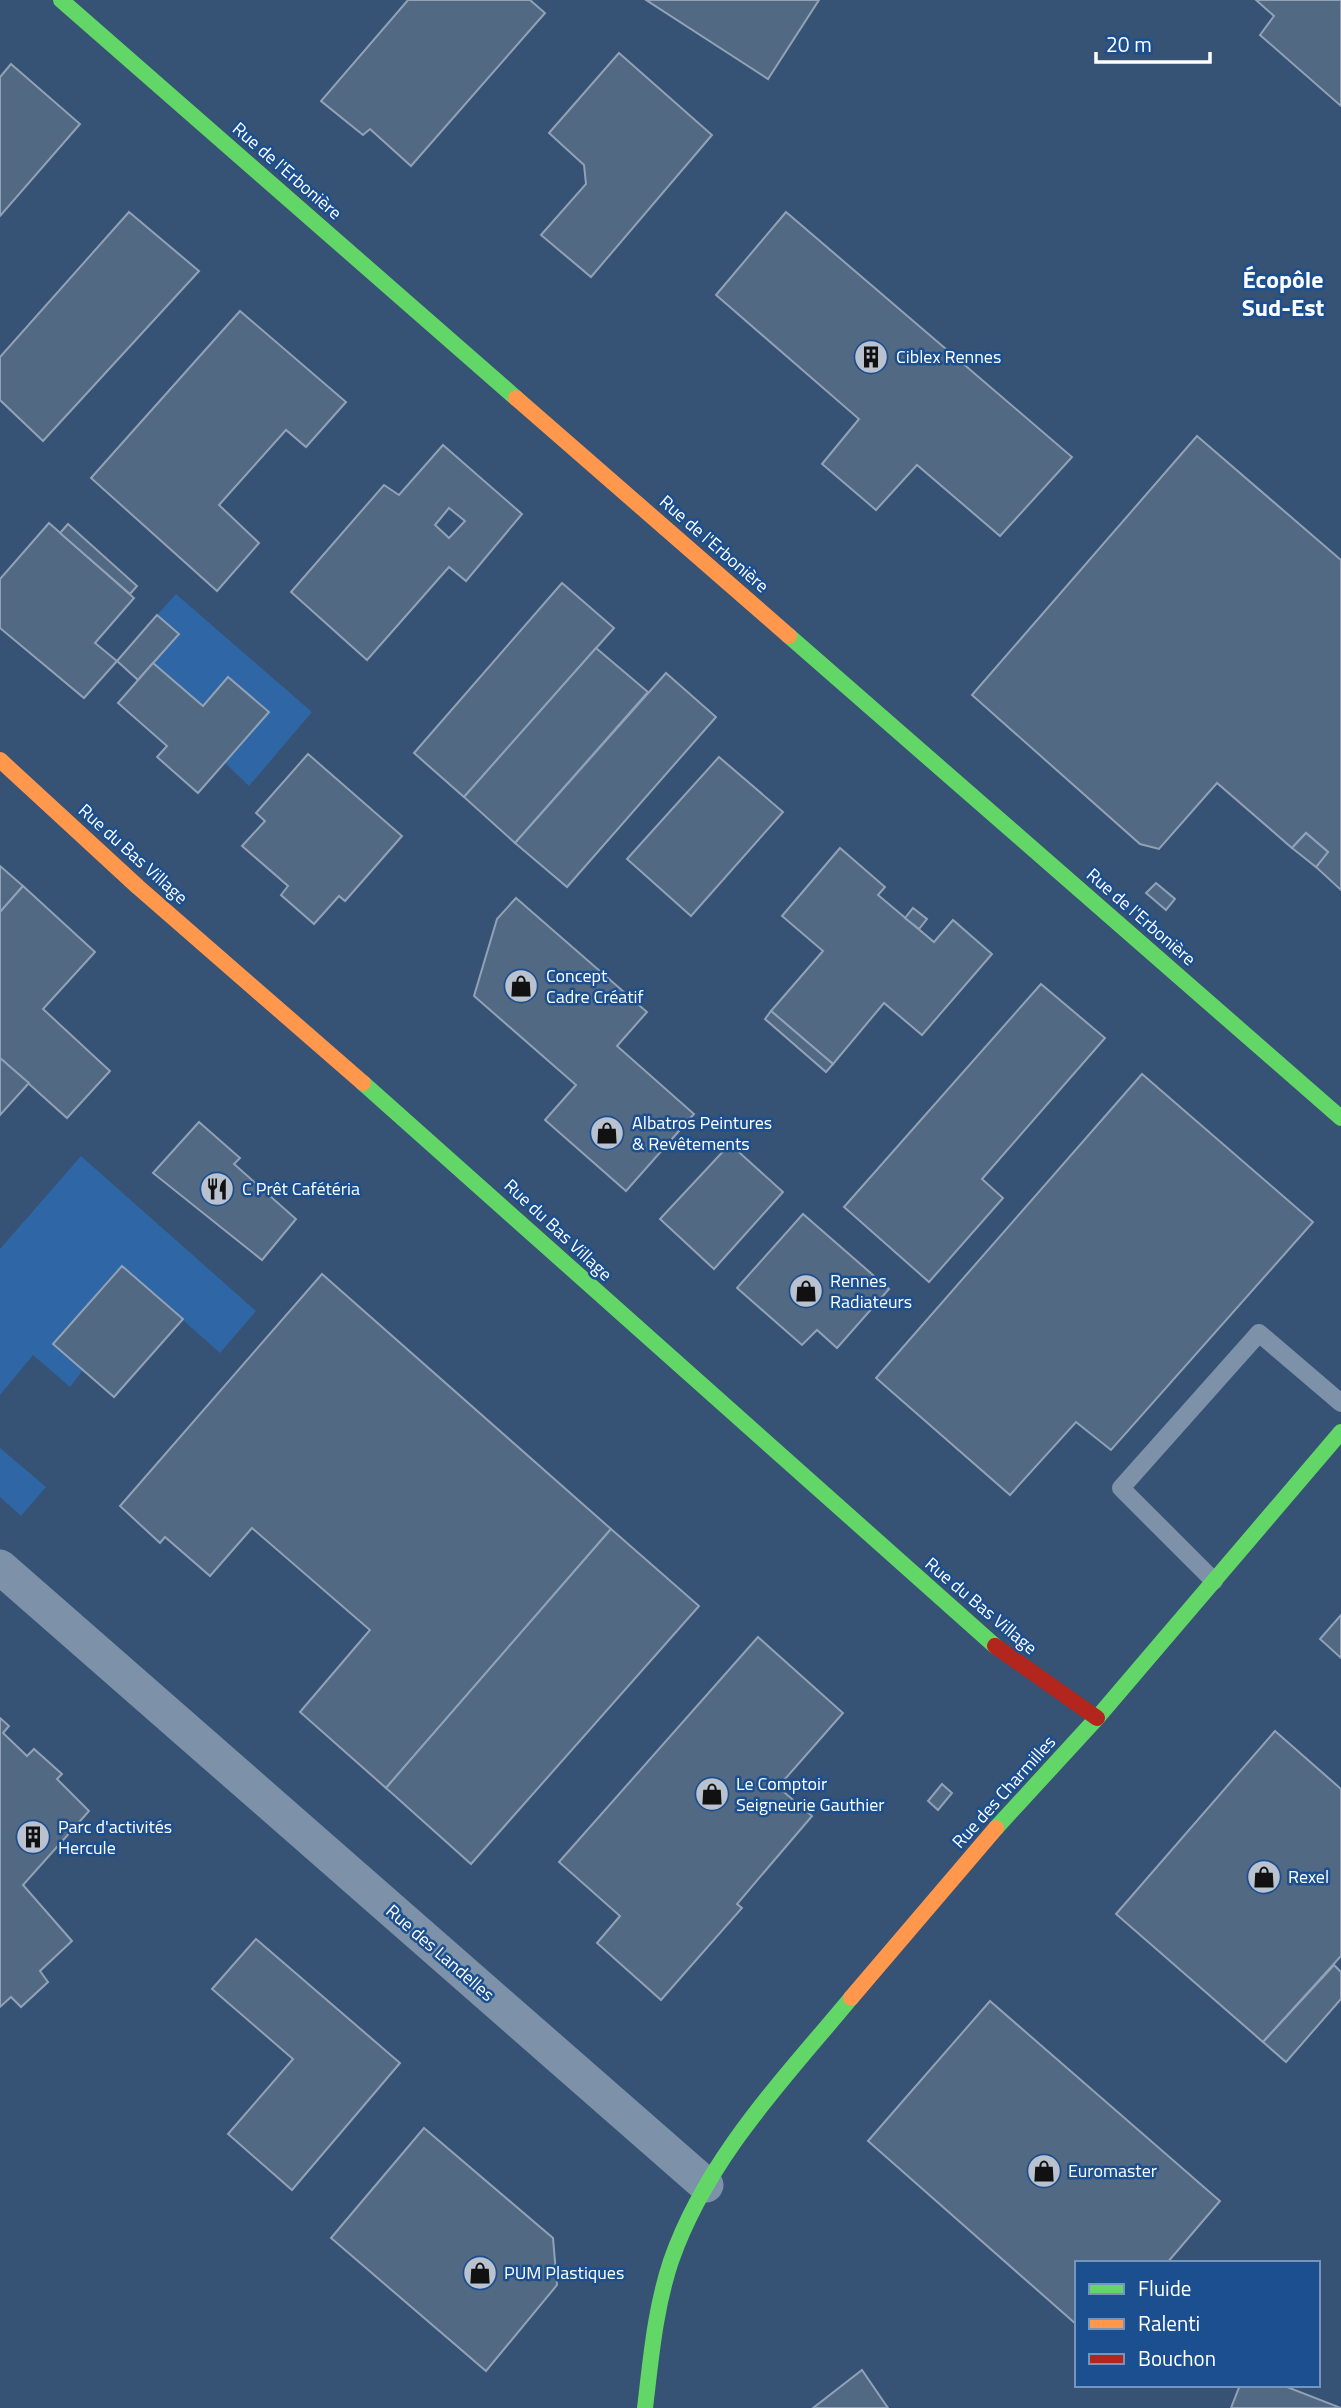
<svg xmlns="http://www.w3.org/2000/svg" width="1341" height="2408" viewBox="0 0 1341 2408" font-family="'Titillium Web',sans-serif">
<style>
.green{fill:#2f66a5}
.building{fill:#526984;stroke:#92a2b6;stroke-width:2;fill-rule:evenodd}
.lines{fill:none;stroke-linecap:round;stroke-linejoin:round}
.lane{stroke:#7d92a8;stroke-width:18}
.street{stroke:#7d92a8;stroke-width:35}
.fast{stroke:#63d668;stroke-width:16}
.slow{stroke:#ff974d;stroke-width:16}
.jam{stroke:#b3261e;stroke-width:16}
.labels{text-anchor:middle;stroke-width:5;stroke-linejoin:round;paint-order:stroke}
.street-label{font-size:18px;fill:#fff;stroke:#1b4f8f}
.poi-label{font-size:18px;fill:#fff;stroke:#1b4f8f;text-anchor:start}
.district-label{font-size:24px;font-weight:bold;fill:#fff;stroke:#1b4f8f}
</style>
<rect width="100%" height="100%" fill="#365274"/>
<!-- green -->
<g class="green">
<path d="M 176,594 L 312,712 L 249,786 L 225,763 L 268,712 L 228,677 L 203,706 L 153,663 L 178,634 L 157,615 Z"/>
<path d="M 81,1156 L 256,1311 L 220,1353 L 122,1266 L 54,1344 L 83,1370 L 70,1387 L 33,1355 L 0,1395 L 0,1249 Z"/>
<path d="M 0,1448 L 46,1487 L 21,1516 L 0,1497 Z"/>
</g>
<!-- building -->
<g class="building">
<path d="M 408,0 L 530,0 L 545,13 L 411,166 L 370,129 L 363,135 L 321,101 Z"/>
<path d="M 646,0 L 819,0 L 768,79 Z"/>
<path d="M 1256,0 L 1341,0 L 1341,106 L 1260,35 L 1274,16 Z"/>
<path d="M 619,53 L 712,135 L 591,277 L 541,235 L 586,184 L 584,165 L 549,133 Z"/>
<path d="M 11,64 L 80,124 L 0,216 L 0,77 Z"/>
<path d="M 129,212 L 199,271 L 43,441 L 0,400 L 0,357 Z"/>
<path d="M 786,212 L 1072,457 L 1000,536 L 917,465 L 876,510 L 822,464 L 859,419 L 716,295 Z"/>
<path d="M 240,311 L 346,402 L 306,447 L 286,430 L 219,505 L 259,543 L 217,591 L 91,478 Z"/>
<path d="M 1197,436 L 1341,560 L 1341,890 L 1316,867 L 1328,852 L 1306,833 L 1292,848 L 1217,783 L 1159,849 L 1140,844 L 972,695 Z"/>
<path d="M 443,445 L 522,514 L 466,581 L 449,567 L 367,660 L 291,592 L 384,485 L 399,495 ZM 449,508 L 465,521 L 449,538 L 435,525 Z"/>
<path d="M 49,523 L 134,598 L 95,643 L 117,661 L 84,698 L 0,628 L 0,579 Z"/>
<path d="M 68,524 L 137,586 L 130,594 L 60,533 Z"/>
<path d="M 562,583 L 614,628 L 464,797 L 414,753 Z"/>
<path d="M 157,615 L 179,634 L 138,680 L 117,661 Z"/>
<path d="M 596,648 L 648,692 L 515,843 L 464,797 Z"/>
<path d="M 153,663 L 203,706 L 228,677 L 269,712 L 198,793 L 157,757 L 167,746 L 118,703 Z"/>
<path d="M 666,673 L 716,717 L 567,887 L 515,843 Z"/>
<path d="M 308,754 L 402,836 L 345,901 L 339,896 L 314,924 L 281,895 L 288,886 L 242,846 L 265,821 L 256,813 Z"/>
<path d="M 719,757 L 783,812 L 691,916 L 627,859 Z"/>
<path d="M 1306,833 L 1328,852 L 1316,867 L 1292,848 Z"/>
<path d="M 840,848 L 885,887 L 878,895 L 934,942 L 953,920 L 992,954 L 922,1035 L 884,1003 L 833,1064 L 771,1011 L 823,951 L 782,916 Z"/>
<path d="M 0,866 L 23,886 L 0,912 Z"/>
<path d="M 1156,883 L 1175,899 L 1166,910 L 1146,893 Z"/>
<path d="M 23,886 L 95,952 L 43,1009 L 110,1071 L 67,1118 L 0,1058 L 0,912 Z"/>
<path d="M 516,898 L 647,1012 L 617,1046 L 694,1114 L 626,1191 L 545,1120 L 576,1085 L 474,996 L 497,919 Z"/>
<path d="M 913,908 L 927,919 L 919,929 L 905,918 Z"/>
<path d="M 1041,984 L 1105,1038 L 982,1179 L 1003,1198 L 929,1282 L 844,1207 Z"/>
<path d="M 771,1011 L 833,1064 L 826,1072 L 765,1019 Z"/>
<path d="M 0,1058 L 29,1083 L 0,1115 Z"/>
<path d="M 1142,1074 L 1313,1222 L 1111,1450 L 1076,1422 L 1010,1495 L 876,1378 Z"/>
<path d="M 199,1122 L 240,1158 L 234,1164 L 296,1219 L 262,1260 L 153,1173 Z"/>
<path d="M 730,1144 L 783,1192 L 714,1269 L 660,1219 Z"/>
<path d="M 803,1214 L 889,1289 L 837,1348 L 817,1330 L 802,1345 L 737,1288 Z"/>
<path d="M 122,1266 L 183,1319 L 114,1397 L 53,1344 Z"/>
<path d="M 322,1274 L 611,1529 L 386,1788 L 300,1712 L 370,1630 L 252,1528 L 210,1576 L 165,1537 L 160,1543 L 120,1506 Z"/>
<path d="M 611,1529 L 699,1606 L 471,1864 L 386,1788 Z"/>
<path d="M 1341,1615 L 1341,1658 L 1320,1639 Z"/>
<path d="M 758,1637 L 843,1713 L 778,1787 L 812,1816 L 737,1904 L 742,1908 L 661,2000 L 597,1943 L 620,1916 L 559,1862 Z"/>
<path d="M 0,1718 L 9,1726 L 3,1733 L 27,1756 L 34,1749 L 62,1774 L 57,1779 L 89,1811 L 23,1885 L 72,1941 L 40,1971 L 48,1982 L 21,2007 L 11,1997 L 0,2007 Z"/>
<path d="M 1275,1731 L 1341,1789 L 1341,1956 L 1263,2042 L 1116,1914 Z"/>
<path d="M 942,1784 L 952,1793 L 938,1810 L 928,1801 Z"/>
<path d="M 256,1939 L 400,2063 L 292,2190 L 228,2134 L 293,2059 L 212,1989 Z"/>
<path d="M 1334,1965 L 1341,1972 L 1341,1999 L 1286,2062 L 1263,2042 Z"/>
<path d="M 990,2001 L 1220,2201 L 1167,2263 L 1077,2263 L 1077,2325 L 868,2141 Z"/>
<path d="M 424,2128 L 553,2238 L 557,2285 L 486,2371 L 331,2238 Z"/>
<path d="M 862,2370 L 888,2408 L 813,2408 Z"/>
<path d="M 1240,2385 L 1282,2385 L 1341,2408 L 1231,2408 Z"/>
</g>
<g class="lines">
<!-- lane -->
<path class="lane" d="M 1214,1581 L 1121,1488 L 1259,1333 L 1341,1403"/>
<!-- street -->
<path class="street" d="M 0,1567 L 706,2185"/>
<!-- fast -->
<g class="fast">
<path d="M 61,0 L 516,398"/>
<path d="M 789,636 L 1341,1118"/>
<path d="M 363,1083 L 995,1646"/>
<path d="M 996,1828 L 1097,1718 L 1341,1432"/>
<path d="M 645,2408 C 651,2358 655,2309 671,2261 C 707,2158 783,2080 851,1998"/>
</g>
<!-- slow -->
<g class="slow">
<path d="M 516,398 L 789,636"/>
<path d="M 0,760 L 138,887 L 363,1083"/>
<path d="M 851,1998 L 996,1828"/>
</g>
<!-- jam -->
<path class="jam" d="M 995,1646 L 1097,1718"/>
</g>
<!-- icons -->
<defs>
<g id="building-disc" transform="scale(1.75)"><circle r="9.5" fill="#b9c2ce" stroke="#1b4f8f"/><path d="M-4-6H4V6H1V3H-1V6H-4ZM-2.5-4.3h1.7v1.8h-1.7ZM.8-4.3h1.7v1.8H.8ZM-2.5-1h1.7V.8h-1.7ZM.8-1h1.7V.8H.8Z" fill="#111"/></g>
<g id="shop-disc" transform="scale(1.75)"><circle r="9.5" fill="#b9c2ce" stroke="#1b4f8f"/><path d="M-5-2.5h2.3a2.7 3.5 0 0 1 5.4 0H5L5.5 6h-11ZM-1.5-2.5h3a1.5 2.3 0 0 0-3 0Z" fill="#111"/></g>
<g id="restaurant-disc" transform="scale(1.75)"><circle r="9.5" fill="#b9c2ce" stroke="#1b4f8f"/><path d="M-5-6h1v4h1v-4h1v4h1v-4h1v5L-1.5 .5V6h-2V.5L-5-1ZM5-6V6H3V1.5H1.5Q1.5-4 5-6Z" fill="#111"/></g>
</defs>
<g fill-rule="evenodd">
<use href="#building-disc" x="871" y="357"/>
<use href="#shop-disc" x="521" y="986"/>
<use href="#shop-disc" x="607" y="1133"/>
<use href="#restaurant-disc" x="217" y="1189"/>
<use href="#shop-disc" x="806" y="1291"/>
<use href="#shop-disc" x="712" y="1794"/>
<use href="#building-disc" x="33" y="1837"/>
<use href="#shop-disc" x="1264" y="1877"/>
<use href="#shop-disc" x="1044" y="2171"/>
<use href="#shop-disc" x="480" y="2273"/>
</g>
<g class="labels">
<!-- street labels -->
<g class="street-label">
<text transform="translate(287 171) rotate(41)" y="6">Rue de l'Erbonière</text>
<text transform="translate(714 544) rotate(41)" y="6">Rue de l'Erbonière</text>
<text transform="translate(133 854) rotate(42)" y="6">Rue du Bas Village</text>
<text transform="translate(1141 917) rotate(41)" y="6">Rue de l'Erbonière</text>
<text transform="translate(558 1230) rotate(43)" y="6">Rue du Bas Village</text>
<text transform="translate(981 1606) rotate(40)" y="6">Rue du Bas Village</text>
<text transform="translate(1004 1792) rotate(-48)" y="6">Rue des Charmilles</text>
<text transform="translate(440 1953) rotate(41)" y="6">Rue des Landelles</text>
</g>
<!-- poi labels -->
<g class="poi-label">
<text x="896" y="363">Ciblex Rennes</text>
<text x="546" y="982">Concept<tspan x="546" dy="21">Cadre Créatif</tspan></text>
<text x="632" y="1129">Albatros Peintures<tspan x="632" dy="21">&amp; Revêtements</tspan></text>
<text x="242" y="1195">C Prêt Cafétéria</text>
<text x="830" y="1287">Rennes<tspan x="830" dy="21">Radiateurs</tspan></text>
<text x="736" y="1790">Le Comptoir<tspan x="736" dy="21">Seigneurie Gauthier</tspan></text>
<text x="58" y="1833">Parc d'activités<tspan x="58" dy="21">Hercule</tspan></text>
<text x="1288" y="1883">Rexel</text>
<text x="1068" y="2177">Euromaster</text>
<text x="504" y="2279">PUM Plastiques</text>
</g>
<!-- district labels -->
<g class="district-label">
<text x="1283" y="288">Écopôle<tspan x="1283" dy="28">Sud-Est</tspan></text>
</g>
</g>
<!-- legend -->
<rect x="1075" y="2261" width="245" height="126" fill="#1b4f8f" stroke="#7695bc" stroke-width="2"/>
<rect x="1089" y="2284" width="35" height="10" fill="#63d668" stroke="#7695bc" stroke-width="2"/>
<text x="1138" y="2296" font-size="21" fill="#ffffff">Fluide</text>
<rect x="1089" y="2319" width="35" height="10" fill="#ff974d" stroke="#7695bc" stroke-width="2"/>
<text x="1138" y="2331" font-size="21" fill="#ffffff">Ralenti</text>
<rect x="1089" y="2354" width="35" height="10" fill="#b3261e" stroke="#7695bc" stroke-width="2"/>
<text x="1138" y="2366" font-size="21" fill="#ffffff">Bouchon</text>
<!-- scale -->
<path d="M1096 52v10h114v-10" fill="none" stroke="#ffffff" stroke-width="3.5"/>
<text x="1106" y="52" font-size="21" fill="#ffffff" stroke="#1b4f8f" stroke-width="5" paint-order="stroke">20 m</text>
</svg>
